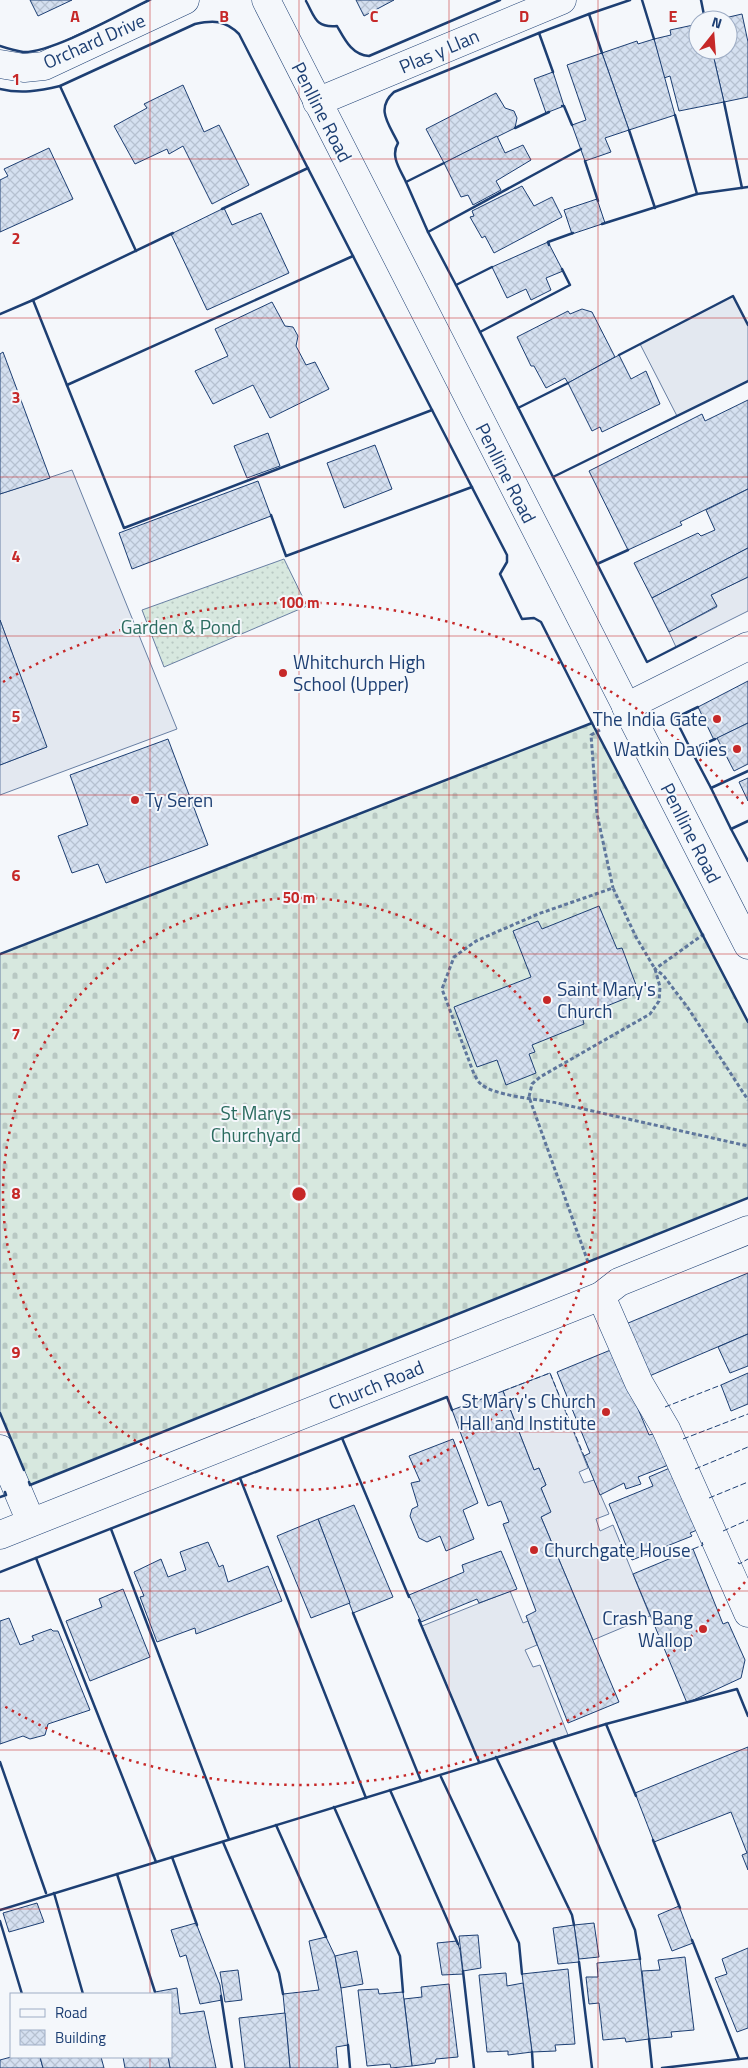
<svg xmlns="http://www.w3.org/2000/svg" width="748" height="2068" viewBox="0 0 748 2068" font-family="'Titillium Web',sans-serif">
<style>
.grass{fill:url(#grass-dots);stroke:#687fa3}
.cemetery{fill:url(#cemetery-stones);stroke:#687fa3}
.parking{fill:#e3e8f0;stroke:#687fa3}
.building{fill:url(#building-cross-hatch);stroke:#1d3f73}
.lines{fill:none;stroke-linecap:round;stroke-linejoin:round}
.minor-casing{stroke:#1d3f73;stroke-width:29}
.path{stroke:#5e769c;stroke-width:3;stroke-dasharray:4 2.5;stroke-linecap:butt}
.minor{stroke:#f4f7fb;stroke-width:28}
.fence{stroke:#1d3f73;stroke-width:1;stroke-dasharray:6 2.5;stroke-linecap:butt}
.wall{stroke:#1d3f73;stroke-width:2.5}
.grid{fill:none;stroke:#c62828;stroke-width:1;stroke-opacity:0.55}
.ring{fill:none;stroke:#c62828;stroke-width:2.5;stroke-dasharray:2.5 5}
.poi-dot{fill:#c62828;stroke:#f4f7fb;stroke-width:2}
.labels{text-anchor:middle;stroke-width:4;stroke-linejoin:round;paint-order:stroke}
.street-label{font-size:19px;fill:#1d3f73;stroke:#f4f7fb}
.park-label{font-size:19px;fill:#2c6c60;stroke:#f4f7fb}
.poi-label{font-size:19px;fill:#1d3f73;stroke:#f4f7fb;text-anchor:start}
.grid-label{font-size:16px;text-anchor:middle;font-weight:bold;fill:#c62828;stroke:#f4f7fb;stroke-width:4;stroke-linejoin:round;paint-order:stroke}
.centre{fill:#c62828;stroke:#f4f7fb;stroke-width:2.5}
.ring-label{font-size:15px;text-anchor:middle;font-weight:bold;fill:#c62828;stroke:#f4f7fb;stroke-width:4;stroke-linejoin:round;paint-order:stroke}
</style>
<defs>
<pattern id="grass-dots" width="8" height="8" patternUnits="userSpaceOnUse" patternTransform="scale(1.25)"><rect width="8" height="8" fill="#d7e8df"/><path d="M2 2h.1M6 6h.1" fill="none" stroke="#b8c8c3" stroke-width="1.8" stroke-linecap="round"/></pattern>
<pattern id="cemetery-stones" width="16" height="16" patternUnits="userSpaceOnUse" patternTransform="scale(1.25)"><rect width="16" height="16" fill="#d7e8df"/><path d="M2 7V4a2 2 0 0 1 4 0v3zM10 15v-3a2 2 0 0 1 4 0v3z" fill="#b8c8c3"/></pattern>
<pattern id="building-cross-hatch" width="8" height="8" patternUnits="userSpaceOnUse" patternTransform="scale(1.25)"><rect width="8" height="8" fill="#d5e0f0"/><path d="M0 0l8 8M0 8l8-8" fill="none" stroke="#b6c1d1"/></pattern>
</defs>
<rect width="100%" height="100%" fill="#f4f7fb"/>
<!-- grass -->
<path class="grass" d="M 284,559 L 307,606 L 164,667 L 142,610 Z"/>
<!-- cemetery -->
<path class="cemetery" d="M 592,723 L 748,1022 L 748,1198 L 30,1485 L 0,1413 L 0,954 Z"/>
<!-- parking -->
<g class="parking">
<path d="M 733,296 L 748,325 L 748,381 L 677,416 L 640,344 Z"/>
<path d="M 72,470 L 177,729 L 0,795 L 0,765 L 46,747 L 0,620 L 0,494 Z"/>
<path d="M 748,577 L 748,611 L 676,647 L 669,632 L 717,607 L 711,595 Z"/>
<path d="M 550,1373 L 588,1468 L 579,1472 L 584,1483 L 594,1480 L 609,1514 L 596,1519 L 600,1531 L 613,1525 L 650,1616 L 593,1640 L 541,1517 L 550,1512 L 541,1488 L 546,1485 L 539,1468 L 534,1470 L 503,1391 Z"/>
<path d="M 510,1591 L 523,1623 L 528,1621 L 537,1645 L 525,1650 L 533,1667 L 540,1665 L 568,1735 L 479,1762 L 422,1626 Z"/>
</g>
<!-- building -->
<g class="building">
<path d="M 30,0 L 72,0 L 38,16 Z"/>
<path d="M 356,0 L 394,0 L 364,16 Z"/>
<path d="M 742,14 L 748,42 L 748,97 L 724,102 L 712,50 L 728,50 L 728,20 L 716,20 Z"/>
<path d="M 698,24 L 698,50 L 712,50 L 724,102 L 679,111 L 670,76 L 664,78 L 654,39 L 671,35 L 670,30 Z"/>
<path d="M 654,39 L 675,115 L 629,130 L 602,53 L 637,41 L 638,44 Z"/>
<path d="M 602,53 L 629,130 L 605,138 L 611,152 L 585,161 L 572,125 L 586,120 L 567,65 Z"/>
<path d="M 553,72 L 564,106 L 546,113 L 534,79 Z"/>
<path d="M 183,85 L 204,132 L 219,125 L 249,185 L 212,204 L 183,146 L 169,154 L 167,149 L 135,164 L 114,126 L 147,108 L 144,104 Z"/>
<path d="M 496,93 L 505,108 L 514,111 L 517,118 L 515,128 L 444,163 L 426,129 Z"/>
<path d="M 497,136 L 505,153 L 523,145 L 531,160 L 496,181 L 501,190 L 473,205 L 468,195 L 461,197 L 444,163 Z"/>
<path d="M 49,148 L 73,199 L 0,232 L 0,180 L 8,176 L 4,169 Z"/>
<path d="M 522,186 L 534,206 L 552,197 L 562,217 L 494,253 L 485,236 L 482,238 L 470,217 L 474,216 L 472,211 Z"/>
<path d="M 597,199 L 605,223 L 572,234 L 564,210 Z"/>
<path d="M 224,208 L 232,225 L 261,213 L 289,273 L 207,310 L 171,234 Z"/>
<path d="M 548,242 L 563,271 L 546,278 L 551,290 L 531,300 L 526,289 L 507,298 L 492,267 Z"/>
<path d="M 272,302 L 285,326 L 293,327 L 298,336 L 296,346 L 306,365 L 315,362 L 329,389 L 270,418 L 253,385 L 213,404 L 195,371 L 228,356 L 215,329 Z"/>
<path d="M 582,309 L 592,312 L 615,357 L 568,383 L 565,378 L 546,388 L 534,366 L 531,366 L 517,337 L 568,311 L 570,314 Z"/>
<path d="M 3,352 L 50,478 L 0,494 L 0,354 Z"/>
<path d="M 619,355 L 631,379 L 646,371 L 660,404 L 602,432 L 600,427 L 592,431 L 568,383 Z"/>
<path d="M 748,400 L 748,489 L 680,522 L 682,525 L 628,550 L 589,471 L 702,414 L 705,421 Z"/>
<path d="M 268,433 L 280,466 L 247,478 L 234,446 Z"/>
<path d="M 375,445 L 392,489 L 344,508 L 327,463 Z"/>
<path d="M 258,481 L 271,516 L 132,569 L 119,533 Z"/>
<path d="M 748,489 L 748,548 L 652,598 L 634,563 L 698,533 L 701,536 L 715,530 L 706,510 Z"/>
<path d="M 748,548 L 748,577 L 711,595 L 717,606 L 669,632 L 652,598 Z"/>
<path d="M 0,620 L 47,747 L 0,765 Z"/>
<path d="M 748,681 L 748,723 L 714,740 L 698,707 Z"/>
<path d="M 748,723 L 748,764 L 734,771 L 717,738 Z"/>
<path d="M 168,739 L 208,845 L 106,883 L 98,864 L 72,873 L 58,836 L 88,825 L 70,775 Z"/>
<path d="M 748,778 L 748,801 L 739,782 Z"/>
<path d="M 599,906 L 617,949 L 622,948 L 639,993 L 582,1016 L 584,1024 L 532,1045 L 535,1052 L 529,1054 L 536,1073 L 506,1085 L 497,1060 L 477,1067 L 454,1007 L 531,977 L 513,931 L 538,921 L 542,929 Z"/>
<path d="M 748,1273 L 748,1334 L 647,1377 L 621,1326 Z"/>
<path d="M 748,1334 L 748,1366 L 730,1373 L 718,1347 Z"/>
<path d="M 613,1349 L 649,1435 L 657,1433 L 671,1464 L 638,1477 L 641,1484 L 626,1489 L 624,1483 L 600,1495 L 584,1456 L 590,1453 L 557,1372 Z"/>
<path d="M 748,1373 L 748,1404 L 731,1411 L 721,1385 Z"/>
<path d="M 503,1391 L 534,1470 L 539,1468 L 546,1485 L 541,1488 L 551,1512 L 541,1517 L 619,1702 L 568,1723 L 526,1616 L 536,1611 L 503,1524 L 509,1522 L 501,1501 L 488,1506 L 452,1410 Z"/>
<path d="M 453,1439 L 478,1503 L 463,1510 L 474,1539 L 446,1551 L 440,1536 L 427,1542 L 419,1538 L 410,1516 L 412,1509 L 418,1506 L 411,1483 L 420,1481 L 409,1456 Z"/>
<path d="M 672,1467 L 697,1530 L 690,1533 L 692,1536 L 632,1560 L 609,1504 L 653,1486 L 649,1477 Z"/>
<path d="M 354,1505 L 393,1597 L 353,1613 L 318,1519 Z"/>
<path d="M 318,1519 L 350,1603 L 311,1618 L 277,1536 Z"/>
<path d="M 208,1542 L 219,1567 L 223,1565 L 228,1582 L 268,1566 L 282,1601 L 196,1634 L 195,1628 L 157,1642 L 140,1597 L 144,1596 L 134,1572 L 161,1559 L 168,1577 L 186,1570 L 180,1552 Z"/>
<path d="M 693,1549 L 723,1624 L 728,1622 L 745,1660 L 741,1678 L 687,1703 L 633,1574 Z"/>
<path d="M 501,1551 L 517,1589 L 479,1603 L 477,1599 L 421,1622 L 409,1595 L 464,1572 L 462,1565 Z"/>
<path d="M 123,1589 L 150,1657 L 90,1681 L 66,1621 L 102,1607 L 99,1599 Z"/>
<path d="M 9,1618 L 20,1645 L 34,1640 L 32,1636 L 51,1629 L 53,1631 L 58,1631 L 90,1710 L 48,1724 L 45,1735 L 30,1739 L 23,1736 L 0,1744 L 0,1621 Z"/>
<path d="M 748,1747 L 748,1870 L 742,1855 L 747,1853 L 731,1812 L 654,1842 L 635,1793 Z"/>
<path d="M 37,1903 L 44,1922 L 9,1932 L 3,1913 Z"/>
<path d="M 679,1906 L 693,1943 L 672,1951 L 658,1915 Z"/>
<path d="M 196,1923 L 220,1985 L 222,2000 L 200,2004 L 186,1955 L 180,1957 L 171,1930 Z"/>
<path d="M 594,1923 L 599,1957 L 579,1959 L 574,1925 Z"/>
<path d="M 574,1925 L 579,1962 L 558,1964 L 553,1928 Z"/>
<path d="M 478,1935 L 481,1968 L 463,1971 L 459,1936 Z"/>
<path d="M 326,1937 L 335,1956 L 341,1988 L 348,2045 L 336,2047 L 338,2068 L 290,2068 L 283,1994 L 319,1990 L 309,1941 Z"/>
<path d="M 457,1941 L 460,1950 L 463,1974 L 442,1975 L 437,1943 Z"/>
<path d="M 748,1948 L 748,2028 L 737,2032 L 715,1978 L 727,1974 L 722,1959 Z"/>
<path d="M 357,1951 L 363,1984 L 341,1988 L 335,1956 Z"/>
<path d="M 685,1957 L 694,2030 L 671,2032 L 672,2037 L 649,2039 L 642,1971 L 660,1970 L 658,1960 Z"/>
<path d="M 640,1959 L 649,2039 L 626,2042 L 625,2038 L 603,2040 L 599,2003 L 589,2004 L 586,1977 L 598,1977 L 597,1963 Z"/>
<path d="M 568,1969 L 575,2044 L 555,2045 L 556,2051 L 532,2052 L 522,1974 Z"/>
<path d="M 238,1970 L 242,2000 L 225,2002 L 220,1972 Z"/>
<path d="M 506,1973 L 507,1986 L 523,1983 L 532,2052 L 508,2055 L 508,2051 L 487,2052 L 479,1975 Z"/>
<path d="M 449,1984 L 458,2057 L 436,2059 L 435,2063 L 412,2066 L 404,1999 L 422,1997 L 421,1987 Z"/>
<path d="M 177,1988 L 180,2014 L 204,2011 L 216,2068 L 170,2068 L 168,2057 L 171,2057 L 171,1994 L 156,1994 L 155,1992 Z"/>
<path d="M 378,1989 L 379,1994 L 403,1992 L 412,2066 L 391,2068 L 390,2064 L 367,2066 L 358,1990 Z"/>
<path d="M 285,2013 L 290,2068 L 245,2068 L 239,2018 Z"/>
<path d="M 11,2057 L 40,2057 L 43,2068 L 0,2068 L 0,2060 Z"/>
<path d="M 40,2057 L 101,2057 L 104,2068 L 43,2068 Z"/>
<path d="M 123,2057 L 168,2057 L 170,2068 L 125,2068 Z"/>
</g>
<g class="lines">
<!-- minor casing -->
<g class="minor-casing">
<g id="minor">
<path d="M 266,0 L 748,945"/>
<path d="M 0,64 L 24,68 L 44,66 L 185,0"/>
<path d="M 317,102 L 562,0"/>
<path d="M 626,707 L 748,646"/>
<path d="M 601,1296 L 639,1383 L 666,1429 L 748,1613"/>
<path d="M 0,1449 L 31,1522"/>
<path d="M 0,1535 L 601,1296 L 619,1282 L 748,1230"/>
</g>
</g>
<!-- path -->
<g class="path">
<path d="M 600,730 L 591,735 L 597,814 L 613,888"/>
<path d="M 704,934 L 655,969 L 663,975 L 688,1008 L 748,1100"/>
<path d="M 588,1262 L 529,1097 L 532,1084 L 540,1077 L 650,1014 L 659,1001 L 660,987 L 655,969 L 636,937 L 613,888 L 538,914 L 476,941 L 454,957 L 442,989 L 474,1074 C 476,1077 478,1082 481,1084 C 494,1096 538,1099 557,1103 L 748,1146"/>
</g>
<!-- minor -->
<use href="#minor" class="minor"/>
<!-- fence -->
<g class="fence">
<path d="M 503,1391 L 550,1373 L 584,1456"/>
<path d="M 665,1407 L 721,1385"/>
<path d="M 683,1439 L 748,1414"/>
<path d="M 695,1469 L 748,1447"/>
<path d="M 709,1498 L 748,1482"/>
<path d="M 723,1531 L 748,1520"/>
<path d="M 693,1549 L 703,1545 L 702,1542"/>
<path d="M 738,1562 L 739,1564 L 748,1559"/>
</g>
<!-- wall -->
<g class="wall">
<path d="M 642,0 L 654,39"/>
<path d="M 701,0 L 705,20"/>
<path d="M 306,1 C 315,17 315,28 337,26 C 345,40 352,55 369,56 L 500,0"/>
<path d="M 589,14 L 630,0"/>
<path d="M 539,33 L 589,14 L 602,53"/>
<path d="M 0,46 C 6,48 16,51 23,52 C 52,53 120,14 149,0"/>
<path d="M 60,86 L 136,251"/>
<path d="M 0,89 C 21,94 39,91 60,86 L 195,24 C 213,20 225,20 239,34 L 432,410"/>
<path d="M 724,102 L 742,188"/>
<path d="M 562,106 L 564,106 L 572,125"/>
<path d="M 675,115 L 697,194"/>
<path d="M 515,128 L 549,112"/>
<path d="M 629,130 L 655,208"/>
<path d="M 585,161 L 598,201"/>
<path d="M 406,182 C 400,169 390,156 398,143 C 389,124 375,109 394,92 L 539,33 L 553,72"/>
<path d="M 222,209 L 308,168"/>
<path d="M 602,224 L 697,194 L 748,187"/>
<path d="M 428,232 L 406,182 L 444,163"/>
<path d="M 549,245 L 548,242 L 573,233"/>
<path d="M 456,285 L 428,232 L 581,149"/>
<path d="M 33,300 L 173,233"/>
<path d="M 0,314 L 33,300 L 124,528 L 432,410 L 507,555 L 507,562 L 500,574 L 522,619 L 534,618 L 541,622 L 592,723"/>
<path d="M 480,332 L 456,285 L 492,267"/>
<path d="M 619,355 L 733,296 L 748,325"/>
<path d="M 67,385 L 353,256"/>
<path d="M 518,408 L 568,383"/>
<path d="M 553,477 L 480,332 L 570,285 L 562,269"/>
<path d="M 271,515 L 286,556 L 472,487"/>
<path d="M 597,564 L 628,550"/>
<path d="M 696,637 L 647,662 L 553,477 L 748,381"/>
<path d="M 691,750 L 675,718 L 698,707"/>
<path d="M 711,788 L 691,750 L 715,739"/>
<path d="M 748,821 L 731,829 L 748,861"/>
<path d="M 731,829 L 711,788 L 748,771"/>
<path d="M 0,954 L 592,723 L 748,1022"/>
<path d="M 0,1413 L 24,1470"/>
<path d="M 342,1438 L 409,1597"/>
<path d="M 240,1478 L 366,1798"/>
<path d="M 29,1482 L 30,1485 L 748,1198"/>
<path d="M 0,1497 L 6,1495 L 5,1492"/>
<path d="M 111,1529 L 229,1839"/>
<path d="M 36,1558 L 156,1862"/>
<path d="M 0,1572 L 447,1397 L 452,1410"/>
<path d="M 353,1613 L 421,1781"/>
<path d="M 419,1620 L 479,1762"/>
<path d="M 553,1740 L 635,1930 L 640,1959"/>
<path d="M 496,1757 L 572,1915 L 574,1925"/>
<path d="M 0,1762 L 46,1893"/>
<path d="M 441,1777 L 519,1943 L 522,1974"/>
<path d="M 390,1790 L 458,1944"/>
<path d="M 636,1796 L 606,1724 L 737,1689 L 748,1716"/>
<path d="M 334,1807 L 400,1956 L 403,1992"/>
<path d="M 276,1825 L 326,1937"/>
<path d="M 653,1840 L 680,1908"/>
<path d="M 223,1842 L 279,1973 L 283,1994"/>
<path d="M 172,1857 L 197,1925"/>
<path d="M 117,1874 L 155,1992"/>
<path d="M 54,1893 L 83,1994"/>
<path d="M 0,1910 L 606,1724"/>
<path d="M 0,1921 L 22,1994"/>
<path d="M 692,1940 L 739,2059 L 748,2058"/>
<path d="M 579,1962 L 592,2068"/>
<path d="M 463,1971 L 474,2068"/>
<path d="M 221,1996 L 232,2068"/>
<path d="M 649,2039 L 652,2068"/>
<path d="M 348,2045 L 350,2068"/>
<path d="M 532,2052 L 533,2068"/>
<path d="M 662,2068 L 739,2059"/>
</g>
</g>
<!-- grid -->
<path class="grid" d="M 150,0 L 150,1994M 299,0 L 299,2068M 449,0 L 449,2068M 598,0 L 598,2068M 0,159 L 748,159M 0,318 L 748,318M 0,477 L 748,477M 0,636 L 748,636M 0,795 L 748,795M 0,954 L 748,954M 0,1114 L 748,1114M 0,1273 L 748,1273M 0,1432 L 748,1432M 0,1591 L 748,1591M 0,1750 L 748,1750M 0,1909 L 748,1909M 150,2057 L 150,2068"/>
<!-- distance rings -->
<g class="ring">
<circle cx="299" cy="1194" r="296"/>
<path d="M745 1582A591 591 0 0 1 4 1706M3 682A591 591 0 0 1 745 806"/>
</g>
<!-- markers -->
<g class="poi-dot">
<circle cx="283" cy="673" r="5"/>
<circle cx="717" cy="719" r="5"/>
<circle cx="737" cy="749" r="5"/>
<circle cx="135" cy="800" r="5"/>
<circle cx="547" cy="1000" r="5"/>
<circle cx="606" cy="1412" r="5"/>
<circle cx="534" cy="1550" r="5"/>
<circle cx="703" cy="1629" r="5"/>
</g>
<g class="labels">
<!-- street labels -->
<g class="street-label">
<text transform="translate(94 41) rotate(-24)" y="7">Orchard Drive</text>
<text transform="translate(439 51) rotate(-23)" y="7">Plas y Llan</text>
<text transform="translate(322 112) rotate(63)" y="7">Penlline Road</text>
<text transform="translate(506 473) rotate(63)" y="7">Penlline Road</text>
<text transform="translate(691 833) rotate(63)" y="7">Penlline Road</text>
<text transform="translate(376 1385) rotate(-22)" y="7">Church Road</text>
</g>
<!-- park labels -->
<g class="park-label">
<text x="181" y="634">Garden &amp; Pond</text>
<text x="256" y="1120">St Marys<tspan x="256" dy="22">Churchyard</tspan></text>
</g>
<!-- poi labels -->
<g class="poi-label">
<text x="293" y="669">Whitchurch High<tspan x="293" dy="22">School (Upper)</tspan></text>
<text x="707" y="726" text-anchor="end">The India Gate</text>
<text x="727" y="756" text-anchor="end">Watkin Davies</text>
<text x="145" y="807">Ty Seren</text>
<text x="557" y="996">Saint Mary's<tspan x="557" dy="22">Church</tspan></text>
<text x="596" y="1408" text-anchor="end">St Mary's Church<tspan x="596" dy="22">Hall and Institute</tspan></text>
<text x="544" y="1557">Churchgate House</text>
<text x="693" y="1625" text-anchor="end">Crash Bang<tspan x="693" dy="22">Wallop</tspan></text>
</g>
</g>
<g class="grid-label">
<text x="75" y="22">A</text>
<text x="224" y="22">B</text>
<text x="374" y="22">C</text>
<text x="524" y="22">D</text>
<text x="673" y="22">E</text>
<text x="16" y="85">1</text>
<text x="16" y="244">2</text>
<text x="16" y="403">3</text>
<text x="16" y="562">4</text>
<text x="16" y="722">5</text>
<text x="16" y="881">6</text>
<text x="16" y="1040">7</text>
<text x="16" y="1199">8</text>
<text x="16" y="1358">9</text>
</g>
<circle cx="299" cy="1194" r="8" class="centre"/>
<g class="ring-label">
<text x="299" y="608">100 m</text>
<text x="299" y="903">50 m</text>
</g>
<!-- legend -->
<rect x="10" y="1993" width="162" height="65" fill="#f4f7fb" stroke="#9eadc5"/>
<rect x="20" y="2009" width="25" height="8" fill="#f4f7fb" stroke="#9eadc5"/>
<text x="55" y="2018" font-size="15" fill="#1d3f73">Road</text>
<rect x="20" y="2030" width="25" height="15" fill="url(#building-cross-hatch)" stroke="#9eadc5"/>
<text x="55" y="2043" font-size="15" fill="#1d3f73">Building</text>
<!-- north arrow -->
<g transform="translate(713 35) rotate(17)"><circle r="24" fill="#f4f7fb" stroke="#9eadc5"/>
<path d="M0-4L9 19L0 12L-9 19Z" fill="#c62828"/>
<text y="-8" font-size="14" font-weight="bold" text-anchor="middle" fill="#1d3f73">N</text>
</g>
</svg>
